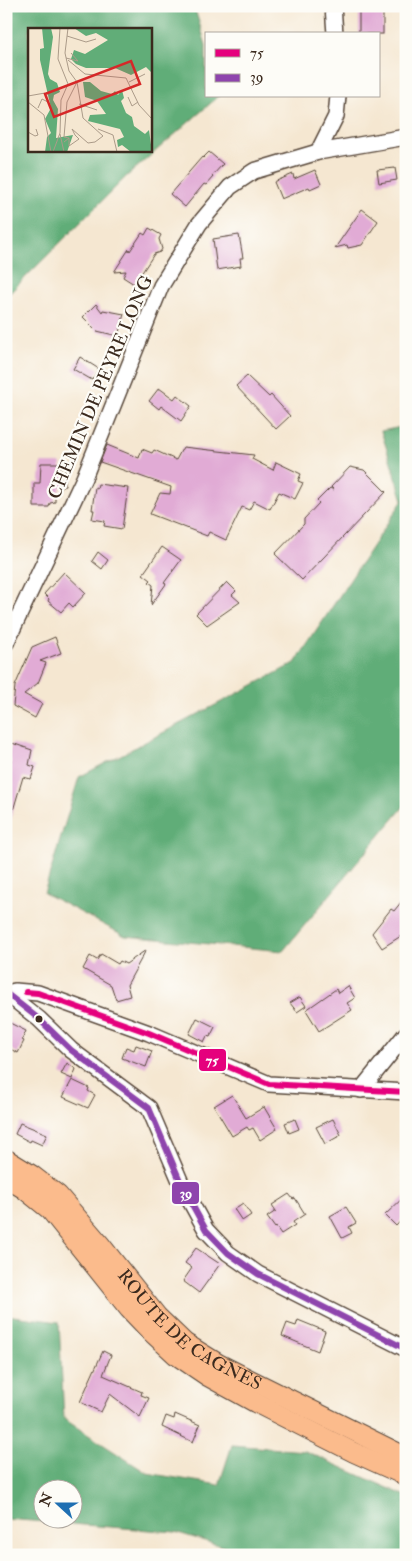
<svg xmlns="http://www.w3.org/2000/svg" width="412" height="1561" viewBox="0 0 412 1561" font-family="'IM FELL Double Pica',serif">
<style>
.forest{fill:#61ad78;stroke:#4e6c4b;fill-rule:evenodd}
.building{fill:#e1abd5}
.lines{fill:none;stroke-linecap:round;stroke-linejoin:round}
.minor-casing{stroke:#574639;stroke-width:18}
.major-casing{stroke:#574639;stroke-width:21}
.minor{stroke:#fff;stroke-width:15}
.major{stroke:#fbbb8c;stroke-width:19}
.bus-1-casing{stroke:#fdfcf7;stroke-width:10}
.bus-2-casing{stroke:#fdfcf7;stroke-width:10}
.bus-1{stroke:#e5007d;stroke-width:6}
.bus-2{stroke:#8e44ad;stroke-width:6}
.bus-dot{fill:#3b2a1e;stroke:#fdfcf7;stroke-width:2}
.labels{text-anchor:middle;stroke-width:4.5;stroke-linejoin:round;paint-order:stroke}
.street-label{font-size:18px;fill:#3b2a1e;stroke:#fdfcf7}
.inset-road{fill:none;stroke:#ab9b89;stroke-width:1}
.view{fill:#d62828;fill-opacity:0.15;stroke:#d62828;stroke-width:2.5}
.inset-edge{fill:none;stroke:#3b2a1e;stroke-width:2.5}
.line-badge{stroke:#fdfcf7;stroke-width:2}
.badge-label{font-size:14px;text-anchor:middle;font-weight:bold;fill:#fff}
</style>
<rect width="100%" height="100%" fill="#fdfcf7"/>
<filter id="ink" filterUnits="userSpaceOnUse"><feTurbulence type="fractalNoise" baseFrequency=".02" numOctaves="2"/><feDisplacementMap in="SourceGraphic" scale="10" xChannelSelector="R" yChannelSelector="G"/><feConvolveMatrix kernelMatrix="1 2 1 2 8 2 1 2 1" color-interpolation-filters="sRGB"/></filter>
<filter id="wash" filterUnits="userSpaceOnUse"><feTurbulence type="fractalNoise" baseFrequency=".0096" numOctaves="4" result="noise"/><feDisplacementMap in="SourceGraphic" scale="20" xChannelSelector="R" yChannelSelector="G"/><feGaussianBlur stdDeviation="1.12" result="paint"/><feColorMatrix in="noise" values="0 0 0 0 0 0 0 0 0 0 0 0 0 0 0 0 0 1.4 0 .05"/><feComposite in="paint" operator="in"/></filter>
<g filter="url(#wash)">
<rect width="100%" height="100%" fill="#f5e7d1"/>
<!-- forest -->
<g class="forest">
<path d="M 6,6 L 194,6 L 206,45 L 206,96 L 219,96 L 127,176 L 6,297 ZM 29,29 L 150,29 L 150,150 L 29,150 Z"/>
<path d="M 406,426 L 406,804 L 283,951 L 125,936 L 44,893 L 79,777 L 295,663 L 403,500 L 381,431 Z"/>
<path d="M 6,1315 L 59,1322 L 64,1419 L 147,1473 L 219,1485 L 232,1445 L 305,1451 L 406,1496 L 406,1555 L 251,1555 L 175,1532 L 6,1519 ZM 42,1488 L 72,1488 L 72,1518 L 42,1518 Z"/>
</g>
<g id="blocks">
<!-- building -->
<g class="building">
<rect x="359" y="6" width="24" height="28"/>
<path d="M 209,152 L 223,164 L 212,176 L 213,177 L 206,185 L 204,184 L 185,207 L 170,194 L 202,157 L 203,158 Z"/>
<path d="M 395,168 L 397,180 L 379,183 L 377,170 Z"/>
<path d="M 315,170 L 321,184 L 310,189 L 309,187 L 281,199 L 274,182 L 293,174 L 294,179 Z"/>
<path d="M 362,209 L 378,221 L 362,245 L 348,248 L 347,245 L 335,248 Z"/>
<path d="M 149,228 L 161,235 L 159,239 L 162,249 L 160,252 L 154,254 L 141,274 L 140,274 L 134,284 L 123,277 L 126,271 L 114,272 L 129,249 L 130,251 L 142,233 L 145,235 Z"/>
<path d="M 239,235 L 243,258 L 240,258 L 241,266 L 217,270 L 213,239 Z"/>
<path d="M 96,304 L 102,312 L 103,310 L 124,314 L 118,336 L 97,331 L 83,317 Z"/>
<path d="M 80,357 L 99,369 L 92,380 L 73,369 Z"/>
<path d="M 247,376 L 269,397 L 271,395 L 290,416 L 276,429 L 236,386 Z"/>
<path d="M 159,388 L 174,399 L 177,395 L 191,406 L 181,421 L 161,406 L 159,409 L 149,401 Z"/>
<path d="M 107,445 L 139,458 L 142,449 L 152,453 L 154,450 L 176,460 L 183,447 L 254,455 L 252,459 L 273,470 L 276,462 L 301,474 L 298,481 L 303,483 L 295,499 L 279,492 L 270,509 L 254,501 L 249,510 L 242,507 L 226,540 L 209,532 L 207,536 L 150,514 L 160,493 L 170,494 L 171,487 L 100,462 Z"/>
<path d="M 41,463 L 61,463 L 61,468 L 65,467 L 65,486 L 61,486 L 58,494 L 55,496 L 55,502 L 50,503 L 49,507 L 34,507 L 34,483 L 40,483 Z"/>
<path d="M 350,467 L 364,470 L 386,492 L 302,580 L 275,554 L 304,524 L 304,519 L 319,503 L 317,501 L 330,488 L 334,490 L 331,487 Z"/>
<path d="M 98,484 L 128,488 L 122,529 L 104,526 L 105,521 L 92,519 L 94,510 L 92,510 L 95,487 L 97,488 Z"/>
<path d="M 162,547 L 181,560 L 164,583 L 166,584 L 151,605 L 153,585 L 149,582 L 151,580 L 143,574 Z"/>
<path d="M 98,552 L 108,560 L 102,569 L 92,561 Z"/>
<path d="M 64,572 L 86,593 L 73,607 L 69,603 L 61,612 L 48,601 L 49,599 L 44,594 Z"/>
<path d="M 227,582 L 236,591 L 232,595 L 240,602 L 207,625 L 196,614 Z"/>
<path d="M 55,637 L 61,653 L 40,661 L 46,663 L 38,683 L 24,694 L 42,704 L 35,718 L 13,706 L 15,686 L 32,647 Z"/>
<path d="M 12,743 L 32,750 L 29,765 L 35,767 L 31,779 L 23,777 L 9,824 L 6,823 L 6,773 L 11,760 L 7,758 Z"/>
<path d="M 406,896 L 406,931 L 401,936 L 382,948 L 372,933 L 391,909 L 394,911 Z"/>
<path d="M 146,950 L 127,985 L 130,996 L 116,1000 L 111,985 L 83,969 L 90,956 L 97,960 L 101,954 L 118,964 L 120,961 L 126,964 Z"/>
<path d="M 348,986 L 355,998 L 347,1003 L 352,1010 L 319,1031 L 306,1010 L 336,989 L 338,993 Z"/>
<path d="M 300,997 L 306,1006 L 297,1012 L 290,1003 Z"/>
<path d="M 197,1018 L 215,1027 L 210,1037 L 207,1036 L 204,1042 L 189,1034 Z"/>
<path d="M 6,1021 L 26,1031 L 22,1040 L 24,1041 L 18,1053 L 6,1047 Z"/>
<path d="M 136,1045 L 152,1051 L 146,1067 L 122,1058 L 126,1047 L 134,1050 Z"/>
<path d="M 67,1063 L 76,1069 L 72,1079 L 61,1074 Z"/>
<path d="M 72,1080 L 89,1088 L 88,1091 L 95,1095 L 88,1108 L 63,1097 Z"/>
<path d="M 232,1095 L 246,1118 L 264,1107 L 277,1129 L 260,1140 L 253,1128 L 249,1130 L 247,1127 L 232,1136 L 214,1106 Z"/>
<path d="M 295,1119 L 299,1129 L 289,1133 L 285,1123 Z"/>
<path d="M 333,1119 L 341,1135 L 325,1144 L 316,1127 Z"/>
<path d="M 20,1123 L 47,1134 L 42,1145 L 31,1140 L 30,1142 L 15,1134 Z"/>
<path d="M 289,1194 L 293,1199 L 295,1198 L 305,1214 L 293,1222 L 295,1225 L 281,1234 L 276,1227 L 275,1228 L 267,1217 L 276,1211 L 272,1205 Z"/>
<path d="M 406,1195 L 406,1215 L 396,1226 L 385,1215 Z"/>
<path d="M 243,1203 L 251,1215 L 242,1221 L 234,1209 Z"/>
<path d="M 346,1207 L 356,1223 L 349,1227 L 352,1233 L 342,1238 L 330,1216 Z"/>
<path d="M 196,1248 L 220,1264 L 199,1293 L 183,1281 L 192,1268 L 185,1263 Z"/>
<path d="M 298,1320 L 325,1331 L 318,1351 L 282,1336 L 287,1323 L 296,1326 Z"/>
<path d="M 103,1351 L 111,1355 L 103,1375 L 142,1392 L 141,1395 L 149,1398 L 140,1417 L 110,1394 L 101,1412 L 80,1402 Z"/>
<path d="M 175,1414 L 200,1425 L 193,1442 L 162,1427 L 166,1416 L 174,1419 Z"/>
</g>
</g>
</g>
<g filter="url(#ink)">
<use href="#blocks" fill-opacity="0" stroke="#574639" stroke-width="1"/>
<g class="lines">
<!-- minor casing -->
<g class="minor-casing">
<g id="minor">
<path d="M 333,6 L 335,34"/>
<path d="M 318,152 L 336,116 L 338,96"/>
<path d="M 6,643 L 84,478 L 161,286 L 199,224 L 230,187 L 254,171 L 318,152 L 406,137"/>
<path d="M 6,993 L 39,1019 L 71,1050 L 149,1108 L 184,1190 L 206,1230 L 228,1253 L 258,1274 L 406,1349"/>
<path d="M 7,993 L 15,991 L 38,993 L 149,1033 L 269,1084 L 406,1092"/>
<path d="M 361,1090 L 406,1034"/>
</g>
</g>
<!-- major casing -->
<g class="major-casing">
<g id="major">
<path id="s1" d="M 6,1159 L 32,1175 L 58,1195 L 100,1244 L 157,1316 L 185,1343 L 219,1364 L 265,1387 L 406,1457"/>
<path d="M 6,1178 L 24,1189 L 50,1210 L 129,1309 L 149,1330 L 176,1355 L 207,1376 L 256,1403 L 353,1452 L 406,1476"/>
</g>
</g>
<!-- minor -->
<use href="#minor" class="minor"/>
<!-- major -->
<use href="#major" class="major"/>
<!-- bus-1 casing -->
<g class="bus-1-casing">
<path id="bus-1" d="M 26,992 L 38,993 L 149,1033 L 269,1084 L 406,1092"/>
</g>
<!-- bus-2 casing -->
<g class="bus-2-casing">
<path id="bus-2" d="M 6,993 L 39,1019 L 71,1050 L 149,1108 L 184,1190 L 206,1230 L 228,1253 L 258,1274 L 406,1349"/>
</g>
<!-- bus-1 -->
<use href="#bus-1" class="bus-1"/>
<!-- bus-2 -->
<use href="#bus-2" class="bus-2"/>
</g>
</g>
<!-- markers -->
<circle class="bus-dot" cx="39" cy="1019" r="4.5"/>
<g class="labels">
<!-- street labels -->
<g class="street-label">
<text transform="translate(100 387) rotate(-67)" y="6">CHEMIN DE PEYRE LONG</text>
<text dy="6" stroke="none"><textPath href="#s1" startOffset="254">ROUTE DE CAGNES</textPath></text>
</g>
</g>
<!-- overview -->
<g transform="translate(28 28)">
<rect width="124" height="124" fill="#f5e7d1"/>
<path d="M 14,0 L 23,0 L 25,9 L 20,46 L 22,51 L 29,55 L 32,64 L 26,67 L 25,72 L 30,81 L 28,110 L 45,107 L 39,124 L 17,124 L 19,109 L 23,105 L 17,91 L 23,80 L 12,32 L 12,21 L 16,20 ZM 46,0 L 124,0 L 124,45 L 118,39 L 103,47 L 87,40 L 58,40 L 48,36 L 43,31 L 46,22 L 57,26 L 80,12 L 68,5 L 58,8 ZM 55,54 L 62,54 L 73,63 L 84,66 L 87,63 L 90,67 L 94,62 L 96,70 L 93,73 L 98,85 L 104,89 L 106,98 L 117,106 L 121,102 L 124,124 L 103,124 L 94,117 L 90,119 L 89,112 L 96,109 L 92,101 L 60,93 L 62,87 L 78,86 L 69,73 L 57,69 Z" fill="#61ad78"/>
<path class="inset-road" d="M 39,8 L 58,14 L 68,11M 38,30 L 50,33 L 43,25M 40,32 L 57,46 L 98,50 L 111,77 L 124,91M 101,54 L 117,46M 0,68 L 17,65M 100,69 L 104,78 L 110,74M 0,74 L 16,87 L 23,124M 51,76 L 69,82M 10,80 L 14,71 L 20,74M 70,101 L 85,107 L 89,124M 0,104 L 7,108 L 10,107 L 8,101M 32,106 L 36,124M 41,110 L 41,118 L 51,111 L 47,107 L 44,101 L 60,115 L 67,114 L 75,108 L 55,90 L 49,54M 36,114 L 41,110 L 36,109 L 39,74 L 49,54 L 41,43 L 37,25 L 40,0M 25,124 L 32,105 L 33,72 L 40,56 L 30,31 L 32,0"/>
<path class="view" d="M 103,33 L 112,56 L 26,89 L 17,66 Z"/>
<rect width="124" height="124" class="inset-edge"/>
</g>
<g class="line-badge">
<rect x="198" y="1048" width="29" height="24" rx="5" fill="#e5007d"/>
<rect x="171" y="1181" width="29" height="24" rx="5" fill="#8e44ad"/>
</g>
<g class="badge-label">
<text x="212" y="1065">75</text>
<text x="186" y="1198">39</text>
</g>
<!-- margin -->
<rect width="412" height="1561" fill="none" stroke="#fdfcf7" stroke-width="25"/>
<!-- legend -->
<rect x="205" y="32" width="175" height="65" fill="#fdfcf7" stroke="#afa8a0"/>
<rect x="215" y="49" width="25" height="8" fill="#e5007d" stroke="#afa8a0"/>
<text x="250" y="58" font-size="15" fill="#3b2a1e">75</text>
<rect x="215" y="74" width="25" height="8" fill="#8e44ad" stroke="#afa8a0"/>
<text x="250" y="82" font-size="15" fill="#3b2a1e">39</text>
<!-- north arrow -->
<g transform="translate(58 1504) rotate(291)"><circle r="24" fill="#fdfcf7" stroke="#afa8a0"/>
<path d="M0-4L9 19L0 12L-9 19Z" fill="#1f6fb2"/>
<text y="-8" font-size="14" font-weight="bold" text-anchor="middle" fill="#3b2a1e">N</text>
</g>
</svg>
